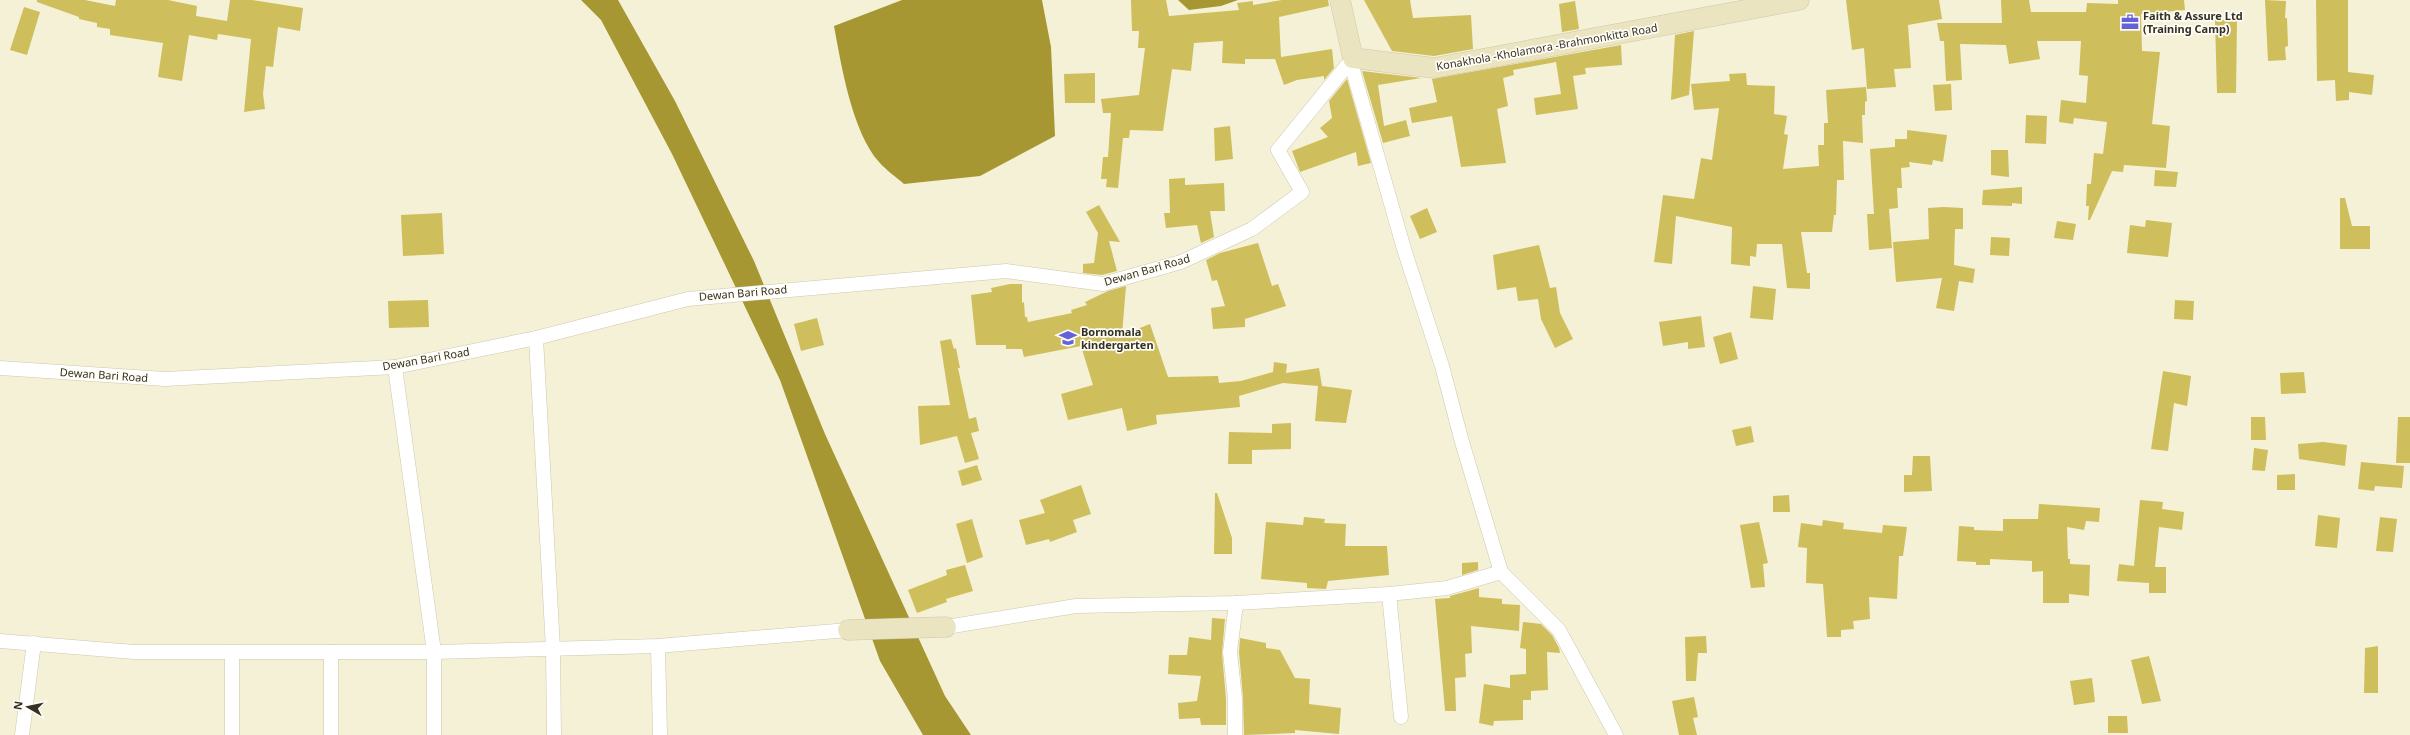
<svg xmlns="http://www.w3.org/2000/svg" width="2410" height="735" viewBox="0 0 2410 735" font-family="'Noto Sans',sans-serif">
<style>
.water{fill:#a79732}
.building{fill:#cebe5c}
.lines{fill:none;stroke-linecap:round;stroke-linejoin:round}
.street-casing{stroke:#ccc8ae;stroke-width:15}
.secondary-casing{stroke:#ccc8ae;stroke-width:21}
.street{stroke:#fff;stroke-width:14}
.secondary{stroke:#eae4c0;stroke-width:20}
.labels{text-anchor:middle;stroke-width:3.5;stroke-linejoin:round;paint-order:stroke}
.poi-label{font-size:11px;font-weight:bold;fill:#333127;stroke:#fffdf3;text-anchor:start}
.street-label{font-size:11px;fill:#333127;stroke:#fffdf3}
</style>
<rect width="100%" height="100%" fill="#f5f1d7"/>
<!-- water -->
<g class="water">
<path d="M 581,0 L 618,0 L 675,101 L 754,261 L 825,434 L 945,696 L 971,735 L 923,735 L 880,661 L 780,380 L 672,154 L 601,20 Z"/>
<path d="M 902,0 L 1042,0 L 1051,47 L 1055,136 L 980,176 L 904,184 C 896,177 886,170 879,162 C 852,132 841,64 834,26 Z"/>
<path d="M 1178,0 L 1238,0 L 1221,6 L 1189,10 Z"/>
</g>
<!-- building -->
<g class="building">
<path d="M 37,0 L 85,0 L 115,6 L 116,0 L 168,0 L 197,6 L 196,16 L 227,21 L 230,0 L 252,0 L 303,8 L 300,31 L 278,27 L 273,67 L 266,66 L 263,94 L 265,109 L 244,112 L 251,39 L 218,34 L 217,40 L 189,35 L 182,81 L 158,77 L 163,43 L 110,35 L 110,29 L 97,27 L 97,23 L 79,19 L 79,17 L 37,2 Z"/>
<path d="M 1131,0 L 1166,0 L 1169,16 L 1239,10 L 1237,3 L 1253,1 L 1253,5 L 1282,0 L 1328,0 L 1329,6 L 1279,17 L 1281,57 L 1332,49 L 1334,68 L 1324,80 L 1324,76 L 1297,80 L 1284,85 L 1275,59 L 1245,59 L 1245,64 L 1222,63 L 1223,41 L 1194,43 L 1191,71 L 1172,69 L 1163,131 L 1130,130 L 1129,138 L 1123,138 L 1118,188 L 1106,187 L 1107,179 L 1101,179 L 1103,157 L 1108,157 L 1111,113 L 1103,113 L 1101,99 L 1139,95 L 1145,48 L 1138,48 L 1139,31 L 1132,31 Z"/>
<path d="M 1364,0 L 1410,0 L 1413,18 L 1471,15 L 1473,49 L 1434,56 L 1392,51 Z"/>
<path d="M 1846,0 L 1939,0 L 1942,19 L 1908,25 L 1911,68 L 1894,69 L 1896,87 L 1867,89 L 1864,48 L 1852,50 Z"/>
<path d="M 2001,0 L 2029,0 L 2031,12 L 2086,12 L 2087,3 L 2118,4 L 2118,0 L 2184,0 L 2185,10 L 2141,14 L 2142,51 L 2160,52 L 2152,124 L 2170,126 L 2166,168 L 2124,165 L 2123,172 L 2112,171 L 2090,220 L 2088,220 L 2089,206 L 2086,206 L 2087,184 L 2091,184 L 2094,153 L 2103,154 L 2107,122 L 2074,118 L 2073,124 L 2059,122 L 2061,100 L 2086,103 L 2088,76 L 2079,75 L 2081,41 L 2037,41 L 2040,59 L 2009,64 L 2006,45 L 1960,44 L 1962,80 L 1946,81 L 1944,41 L 1940,41 L 1937,23 L 2002,23 Z"/>
<path d="M 2265,0 L 2286,1 L 2285,18 L 2287,18 L 2288,46 L 2285,47 L 2286,60 L 2268,61 Z"/>
<path d="M 2316,0 L 2348,0 L 2348,72 L 2374,75 L 2372,95 L 2349,92 L 2349,100 L 2336,101 L 2335,80 L 2317,81 Z"/>
<path d="M 1575,1 L 1579,29 L 1562,32 L 1559,4 Z"/>
<path d="M 24,7 L 40,12 L 27,55 L 10,50 Z"/>
<path d="M 2215,20 L 2237,20 L 2236,93 L 2217,93 Z"/>
<path d="M 1694,31 L 1689,95 L 1671,100 L 1675,35 Z"/>
<path d="M 1621,45 L 1622,65 L 1585,68 L 1586,74 L 1573,76 L 1578,109 L 1536,115 L 1534,98 L 1561,94 L 1556,62 L 1513,70 L 1514,75 L 1503,78 L 1508,106 L 1497,109 L 1506,163 L 1461,167 L 1452,116 L 1412,123 L 1409,108 L 1437,102 L 1432,79 Z"/>
<path d="M 1362,71 L 1421,78 L 1378,85 L 1384,126 L 1406,120 L 1410,136 L 1383,143 Z"/>
<path d="M 1095,73 L 1095,103 L 1065,103 L 1064,74 Z"/>
<path d="M 1746,73 L 1747,85 L 1775,86 L 1774,114 L 1787,116 L 1784,134 L 1788,135 L 1783,169 L 1819,166 L 1818,145 L 1824,145 L 1824,123 L 1828,123 L 1826,90 L 1866,87 L 1867,101 L 1865,102 L 1865,115 L 1862,115 L 1863,143 L 1843,141 L 1844,180 L 1837,180 L 1836,215 L 1834,215 L 1832,232 L 1801,232 L 1807,273 L 1810,273 L 1810,289 L 1787,288 L 1782,244 L 1757,244 L 1756,257 L 1750,256 L 1750,266 L 1731,264 L 1732,227 L 1676,216 L 1672,264 L 1654,262 L 1663,195 L 1694,199 L 1701,158 L 1712,160 L 1719,108 L 1694,110 L 1691,84 L 1730,81 L 1729,74 Z"/>
<path d="M 1347,79 L 1371,163 L 1358,166 L 1356,152 L 1300,172 L 1292,151 L 1328,137 L 1320,128 L 1332,118 L 1329,101 Z"/>
<path d="M 1951,84 L 1952,110 L 1935,111 L 1933,85 Z"/>
<path d="M 2026,115 L 2047,116 L 2046,144 L 2025,143 Z"/>
<path d="M 1230,126 L 1233,159 L 1215,161 L 1214,128 Z"/>
<path d="M 1907,130 L 1947,135 L 1943,162 L 1933,160 L 1932,165 L 1909,162 L 1910,167 L 1901,168 L 1902,188 L 1897,188 L 1898,208 L 1889,209 L 1892,248 L 1869,250 L 1867,214 L 1874,214 L 1870,149 L 1895,147 L 1895,139 L 1907,139 Z"/>
<path d="M 1991,150 L 2008,150 L 2009,177 L 1991,175 Z"/>
<path d="M 2155,170 L 2178,172 L 2176,187 L 2154,186 Z"/>
<path d="M 1185,178 L 1185,185 L 1224,183 L 1225,211 L 1210,211 L 1214,237 L 1201,243 L 1197,225 L 1166,228 L 1164,213 L 1170,213 L 1169,179 Z"/>
<path d="M 2022,187 L 2022,204 L 2012,203 L 2012,206 L 1982,205 L 1983,190 Z"/>
<path d="M 2340,198 L 2345,198 L 2352,226 L 2370,226 L 2370,249 L 2340,249 Z"/>
<path d="M 1099,205 L 1120,242 L 1109,241 L 1117,271 L 1102,275 L 1083,273 L 1083,264 L 1094,263 L 1098,233 L 1086,212 Z"/>
<path d="M 1944,207 L 1963,208 L 1963,229 L 1955,229 L 1954,265 L 1975,269 L 1973,283 L 1959,281 L 1954,311 L 1936,308 L 1942,278 L 1896,282 L 1893,242 L 1929,239 L 1928,208 Z"/>
<path d="M 1427,208 L 1437,232 L 1420,239 L 1410,216 Z"/>
<path d="M 442,213 L 444,254 L 403,256 L 401,215 Z"/>
<path d="M 2146,220 L 2172,223 L 2168,257 L 2127,253 L 2130,225 L 2145,227 Z"/>
<path d="M 2057,221 L 2076,224 L 2073,240 L 2054,238 Z"/>
<path d="M 1991,237 L 2010,238 L 2009,256 L 1990,255 Z"/>
<path d="M 1258,243 L 1272,286 L 1278,284 L 1286,306 L 1245,319 L 1245,327 L 1213,329 L 1211,308 L 1225,306 L 1217,280 L 1212,281 L 1206,260 L 1220,253 Z"/>
<path d="M 1539,245 L 1550,288 L 1556,287 L 1560,313 L 1573,339 L 1555,348 L 1541,319 L 1538,299 L 1518,301 L 1516,287 L 1497,290 L 1493,255 Z"/>
<path d="M 1010,284 L 1022,284 L 1022,303 L 1024,302 L 1025,317 L 1027,317 L 1028,322 L 1072,313 L 1071,310 L 1087,305 L 1085,302 L 1108,291 L 1126,286 L 1122,335 L 1150,324 L 1168,377 L 1218,376 L 1219,383 L 1241,381 L 1273,372 L 1274,362 L 1287,364 L 1286,373 L 1319,368 L 1322,386 L 1352,390 L 1346,423 L 1315,421 L 1318,386 L 1283,383 L 1239,396 L 1240,407 L 1156,415 L 1157,424 L 1127,431 L 1122,408 L 1068,420 L 1061,394 L 1093,385 L 1081,346 L 1024,357 L 1022,349 L 1006,349 L 1006,345 L 976,345 L 971,295 L 992,292 L 991,288 Z"/>
<path d="M 1753,286 L 1776,289 L 1773,320 L 1750,318 Z"/>
<path d="M 428,300 L 429,327 L 389,328 L 388,301 Z"/>
<path d="M 2175,300 L 2194,301 L 2193,320 L 2174,319 Z"/>
<path d="M 1701,316 L 1705,347 L 1688,349 L 1688,342 L 1663,346 L 1659,322 Z"/>
<path d="M 817,318 L 824,345 L 801,351 L 794,324 Z"/>
<path d="M 1731,332 L 1738,359 L 1720,364 L 1713,337 Z"/>
<path d="M 951,339 L 954,349 L 956,348 L 960,368 L 958,368 L 969,419 L 976,417 L 979,431 L 971,433 L 979,459 L 965,463 L 957,436 L 920,445 L 918,406 L 950,405 L 940,341 Z"/>
<path d="M 2163,371 L 2191,376 L 2187,406 L 2174,403 L 2168,451 L 2151,449 Z"/>
<path d="M 2304,372 L 2306,393 L 2281,394 L 2280,373 Z"/>
<path d="M 2251,417 L 2265,417 L 2266,440 L 2251,440 Z"/>
<path d="M 2398,417 L 2410,417 L 2410,463 L 2396,463 Z"/>
<path d="M 1291,423 L 1291,449 L 1252,450 L 1252,464 L 1228,464 L 1229,432 L 1272,433 L 1272,424 Z"/>
<path d="M 1751,426 L 1754,442 L 1736,446 L 1732,430 Z"/>
<path d="M 2323,442 L 2347,445 L 2345,466 L 2299,459 L 2298,444 Z"/>
<path d="M 2254,448 L 2268,450 L 2265,471 L 2252,470 Z"/>
<path d="M 1913,456 L 1930,456 L 1932,491 L 1904,492 L 1904,475 L 1912,475 Z"/>
<path d="M 2361,462 L 2404,466 L 2402,488 L 2375,486 L 2374,491 L 2358,489 Z"/>
<path d="M 977,465 L 982,480 L 962,486 L 958,471 Z"/>
<path d="M 2295,474 L 2295,490 L 2277,490 L 2277,475 Z"/>
<path d="M 1081,485 L 1091,514 L 1073,520 L 1077,532 L 1050,542 L 1049,539 L 1026,545 L 1019,520 L 1045,513 L 1040,500 Z"/>
<path d="M 1215,493 L 1217,493 L 1232,538 L 1232,554 L 1214,554 Z"/>
<path d="M 1789,495 L 1790,512 L 1773,512 L 1773,496 Z"/>
<path d="M 2140,500 L 2163,502 L 2162,509 L 2184,512 L 2182,530 L 2159,527 L 2155,567 L 2166,567 L 2166,593 L 2149,593 L 2149,583 L 2117,581 L 2119,564 L 2134,566 Z"/>
<path d="M 2039,504 L 2100,508 L 2099,522 L 2086,521 L 2084,530 L 2067,527 L 2068,559 L 2070,559 L 2070,564 L 2090,565 L 2089,596 L 2069,594 L 2069,603 L 2043,603 L 2043,571 L 2032,572 L 2032,561 L 1990,559 L 1990,565 L 1976,565 L 1976,562 L 1957,561 L 1959,526 L 1974,527 L 1974,530 L 2003,531 L 2003,519 L 2038,519 Z"/>
<path d="M 2318,515 L 2340,518 L 2337,548 L 2315,546 Z"/>
<path d="M 1304,517 L 1325,519 L 1324,523 L 1346,524 L 1345,546 L 1387,546 L 1389,575 L 1328,581 L 1326,589 L 1307,588 L 1307,583 L 1261,579 L 1266,522 L 1303,525 Z"/>
<path d="M 2380,517 L 2397,519 L 2393,552 L 2376,551 Z"/>
<path d="M 972,519 L 983,557 L 967,563 L 956,524 Z"/>
<path d="M 1823,520 L 1844,523 L 1843,529 L 1882,533 L 1883,525 L 1907,527 L 1903,556 L 1899,556 L 1897,599 L 1869,597 L 1870,619 L 1853,621 L 1854,629 L 1841,630 L 1841,637 L 1827,637 L 1823,584 L 1806,583 L 1807,548 L 1798,547 L 1801,523 L 1822,526 Z"/>
<path d="M 1759,522 L 1768,563 L 1763,564 L 1765,587 L 1751,588 L 1740,525 Z"/>
<path d="M 1478,562 L 1478,570 L 1462,575 L 1462,563 Z"/>
<path d="M 965,565 L 973,591 L 946,599 L 947,602 L 917,613 L 908,590 L 947,575 L 946,570 Z"/>
<path d="M 1479,588 L 1479,597 L 1502,599 L 1502,604 L 1520,605 L 1519,631 L 1471,626 L 1472,653 L 1465,654 L 1466,677 L 1455,678 L 1456,711 L 1445,711 L 1435,599 L 1450,598 L 1450,596 Z"/>
<path d="M 1212,618 L 1225,619 L 1222,653 L 1226,699 L 1226,725 L 1201,725 L 1200,718 L 1179,719 L 1178,703 L 1197,701 L 1201,676 L 1168,674 L 1169,655 L 1187,655 L 1189,637 L 1211,640 Z"/>
<path d="M 1523,622 L 1541,624 L 1552,635 L 1559,648 L 1560,653 L 1547,652 L 1548,690 L 1531,691 L 1531,700 L 1523,700 L 1523,720 L 1494,721 L 1493,726 L 1479,723 L 1484,684 L 1510,688 L 1510,675 L 1526,674 L 1526,649 L 1520,648 Z"/>
<path d="M 1706,636 L 1707,653 L 1698,653 L 1696,681 L 1686,681 L 1685,637 Z"/>
<path d="M 1240,638 L 1266,643 L 1266,648 L 1280,650 L 1295,678 L 1310,679 L 1309,704 L 1341,708 L 1339,734 L 1295,730 L 1295,733 L 1244,735 L 1243,698 L 1239,652 Z"/>
<path d="M 2378,646 L 2378,693 L 2364,693 L 2365,648 Z"/>
<path d="M 2149,656 L 2161,701 L 2142,704 L 2131,660 Z"/>
<path d="M 2092,678 L 2095,702 L 2074,705 L 2070,681 Z"/>
<path d="M 1694,697 L 1698,717 L 1693,718 L 1697,735 L 1679,735 L 1672,701 Z"/>
<path d="M 2108,716 L 2127,716 L 2128,733 L 2108,733 Z"/>
</g>
<g class="lines">
<!-- street casing -->
<g class="street-casing">
<g id="street">
<path d="M 1350,60 L 1404,249 L 1442,366 L 1462,442 L 1501,572 L 1559,630 L 1616,735"/>
<path d="M 536,338 L 553,649 L 554,735"/>
<path d="M 395,367 L 434,652 L 434,735"/>
<path d="M 0,368 L 165,379 L 395,367 L 536,338 L 688,299 L 1006,271 L 1103,284 L 1181,262 L 1252,229 L 1302,192 L 1278,150 L 1353,58"/>
<path d="M 1389,594 L 1401,717"/>
<path d="M 946,627 L 1076,606 L 1236,603 L 1389,594 L 1447,588 L 1501,572"/>
<path d="M 0,641 L 134,652 L 434,652 L 658,646 L 848,630"/>
<path d="M 658,646 L 660,735"/>
<path d="M 232,652 L 232,735"/>
<path d="M 331,652 L 331,735"/>
<path d="M 22,735 L 34,643"/>
<path d="M 1235,735 L 1235,699 L 1230,652 L 1236,603"/>
</g>
</g>
<!-- secondary casing -->
<g class="secondary-casing">
<g id="secondary">
<path d="M 1340,0 L 1353,58 L 1434,68 L 1799,0"/>
<path d="M 848,630 L 946,627"/>
</g>
</g>
<!-- street -->
<use href="#street" class="street"/>
<!-- secondary -->
<use href="#secondary" class="secondary"/>
</g>
<!-- icons -->
<defs>
<g id="office-bare" transform="scale(1.38)"><path d="M-6-3h4V-5.5h4V-3h4V5H-6ZM-1-4.5V-3h2v-1.5ZM-6 0V1H6V0Z" fill="#6462db" stroke="#fffdf3" stroke-width="2.5" paint-order="stroke"/></g>
<g id="school-bare" transform="scale(1.38)"><path d="M0-5L7-2L0 1L-7-2ZM-4 1L0 2.5L4 1V4Q0 6-4 4Z" fill="#6462db" stroke="#fffdf3" stroke-width="2.5" paint-order="stroke"/></g>
</defs>
<g fill-rule="evenodd">
<use href="#office-bare" x="2130" y="22"/>
<use href="#school-bare" x="1068" y="338"/>
</g>
<g class="labels">
<!-- poi labels -->
<g class="poi-label">
<text x="2143" y="20">Faith &amp; Assure Ltd<tspan x="2143" dy="13">(Training Camp)</tspan></text>
<text x="1081" y="336">Bornomala<tspan x="1081" dy="13">kindergarten</tspan></text>
</g>
<!-- street labels -->
<g class="street-label">
<text transform="translate(1547 47) rotate(-10)" y="4">Konakhola -Kholamora -Brahmonkitta Road</text>
<text transform="translate(1147 270) rotate(-16)" y="4">Dewan Bari Road</text>
<text transform="translate(743 293) rotate(-5)" y="4">Dewan Bari Road</text>
<text transform="translate(426 359) rotate(-10)" y="4">Dewan Bari Road</text>
<text transform="translate(104 375) rotate(4)" y="4">Dewan Bari Road</text>
</g>
</g>
<!-- north arrow -->
<g transform="translate(28 707) rotate(279)" stroke="#fffdf3" stroke-width="3" paint-order="stroke">
<path d="M0-3L7 15L0 10L-7 15Z" fill="#333127"/>
<text y="-6" font-size="11" font-weight="bold" text-anchor="middle" fill="#333127">N</text>
</g>
</svg>
